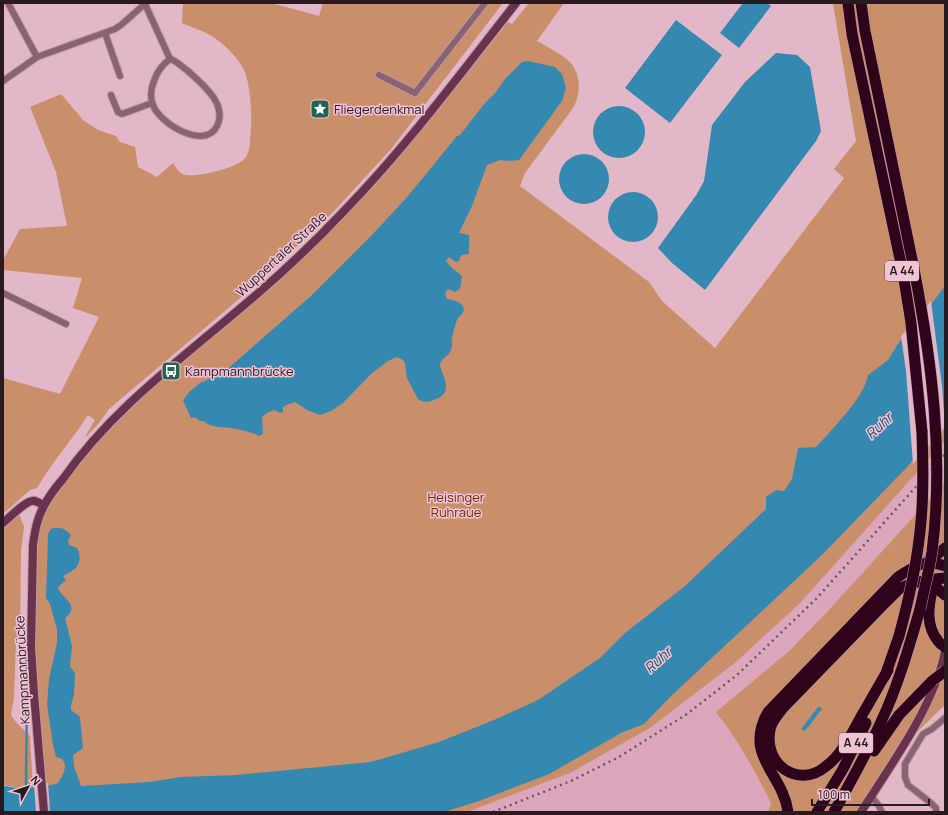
<svg xmlns="http://www.w3.org/2000/svg" width="948" height="815" viewBox="0 0 948 815" font-family="Manrope,sans-serif">
<style>
.built{fill:#daa7bc}
.green{fill:#c98e6a}
.water{fill:#3589b1}
.pier{fill:#e2b7c8}
.lines{fill:none;stroke-linecap:round;stroke-linejoin:round}
.stream{stroke:#3589b1;stroke-width:2.5}
.street-casing{stroke:#bd97a6;stroke-width:8}
.secondary-casing{stroke:#bd97a6;stroke-width:10}
.highway-casing{stroke:#bd97a6;stroke-width:12}
.street{stroke:#8a6373;stroke-width:6}
.secondary{stroke:#6a334d;stroke-width:8}
.highway{stroke:#2f041b;stroke-width:11}
.rail{stroke:#6d535e;stroke-width:2.5;stroke-dasharray:2 4;stroke-linecap:butt}
.highway-bridge-casing{stroke:#bd97a6;stroke-width:12;stroke-linecap:butt}
.highway-bridge{stroke:#2f041b;stroke-width:11}
.labels{text-anchor:middle;stroke-width:3;stroke-linejoin:round;paint-order:stroke}
.shield{fill:#f0c3d5;stroke:#654c56;stroke-width:1}
.shield-label{font-size:12px;font-weight:bold;fill:#291920}
.poi-label{font-size:13px;fill:#291920;stroke:#f0c3d5;text-anchor:start}
.street-label{font-size:13px;fill:#291920;stroke:#f0c3d5}
.park-label{font-size:13px;fill:#642e01;stroke:#f0c3d5}
.water-label{font-size:14px;font-style:italic;fill:#224f66;stroke:#f0c3d5}
</style>
<rect width="100%" height="100%" fill="#e2b7c8"/>
<!-- built -->
<path class="built" d="M 945,441 L 945,482 L 827,612 L 788,652 L 718,713 L 753,766 L 771,803 L 768,812 L 467,812 L 570,773 L 650,728 L 736,662 L 800,602 Z"/>
<!-- green -->
<g class="green">
<path d="M 183,3 L 271,3 L 319,16 L 323,3 L 503,3 L 391,149 L 335,210 L 309,235 L 239,299 L 109,409 L 99,423 L 87,436 L 85,437 L 95,420 L 88,415 C 72,440 52,462 37,488 L 30,490 L 3,514 L 3,378 L 60,394 L 99,317 L 73,308 L 82,278 L 3,270 L 3,260 L 20,229 L 67,226 L 56,172 L 30,107 L 61,94 L 84,121 L 98,130 L 116,136 L 120,142 L 135,147 L 138,167 L 157,177 L 173,163 C 177,169 179,174 186,175 C 199,177 239,168 246,157 C 251,149 250,136 251,127 C 252,114 250,88 246,75 C 241,60 224,43 210,35 C 201,30 191,27 182,23 Z"/>
<path d="M 529,3 L 564,3 L 537,41 C 546,46 565,56 571,63 C 581,76 581,94 573,108 L 525,173 L 520,186 L 649,282 L 662,301 L 715,348 L 844,178 L 834,169 L 856,141 L 833,3 L 945,3 L 945,441 L 800,603 L 736,662 L 650,728 L 570,773 L 467,812 L 48,812 L 34,647 L 34,606 L 40,516 L 70,470 L 121,415 L 299,258 L 455,88 L 508,22 L 512,24 Z"/>
<path d="M 945,482 L 945,705 L 894,754 L 856,812 L 768,812 L 771,803 C 755,771 738,740 716,712 L 788,652 L 827,612 Z"/>
<path d="M 19,514 L 24,527 L 21,551 L 20,637 L 16,643 L 14,697 L 11,715 L 15,721 L 30,736 L 33,787 L 19,788 L 3,785 L 3,528 Z"/>
</g>
<!-- water -->
<g class="water">
<path d="M 743,3 L 767,3 L 771,6 L 739,48 L 720,33 Z"/>
<path d="M 676,20 L 722,55 L 670,123 L 625,88 Z"/>
<path d="M 776,53 L 797,55 L 810,67 L 821,131 L 816,141 L 705,290 L 672,263 L 658,248 L 697,194 L 704,181 L 712,125 L 745,82 Z"/>
<path d="M 528,61 L 555,67 L 562,74 L 566,88 L 562,101 L 519,160 L 509,161 L 500,160 L 487,165 L 472,206 L 459,233 L 469,235 C 470,242 468,247 469,254 L 462,255 L 460,257 L 460,260 L 456,262 L 449,257 L 446,261 L 452,268 L 462,276 L 460,289 L 455,292 L 448,289 L 445,293 L 447,299 C 452,300 461,301 463,307 C 466,312 459,316 457,320 C 455,325 453,333 452,338 C 451,342 453,346 451,350 C 449,356 441,358 440,365 C 440,368 442,371 443,374 C 447,385 449,394 436,399 C 430,402 424,403 418,399 L 407,378 L 405,363 L 403,360 L 397,357 L 388,361 L 371,374 L 343,403 L 331,411 L 320,415 L 307,410 L 295,402 L 284,406 L 283,408 L 283,412 L 280,413 L 274,410 L 267,413 L 262,417 L 263,433 L 260,436 C 252,433 244,430 236,429 C 224,426 213,429 203,421 L 200,421 L 195,417 L 191,418 L 183,400 L 190,391 L 200,383 L 224,372 L 312,295 L 371,236 L 408,196 L 457,136 L 460,135 L 485,103 L 496,92 L 505,79 L 522,62 Z"/>
<circle cx="619" cy="132" r="26"/>
<circle cx="584" cy="179" r="25"/>
<circle cx="633" cy="217" r="25"/>
<path d="M 945,286 L 945,424 L 906,468 L 823,554 L 670,697 L 644,724 L 623,732 L 549,774 L 479,801 L 444,812 L 3,812 L 3,786 C 8,786 14,788 19,788 C 27,788 52,786 58,783 C 64,774 71,760 56,757 L 53,745 L 47,704 L 49,679 L 57,643 L 57,629 L 50,604 L 46,598 L 48,534 L 51,529 C 59,526 66,529 71,535 L 68,541 L 69,545 L 77,548 C 84,563 76,570 63,576 L 66,580 L 58,587 C 59,596 77,603 70,613 C 69,615 67,616 65,618 L 72,646 L 70,667 L 75,673 L 74,695 L 71,705 L 71,710 L 80,717 L 83,748 L 73,755 L 74,767 L 81,786 L 150,782 L 181,777 L 236,775 L 371,762 L 439,742 L 494,720 L 538,700 L 600,658 L 625,633 L 685,586 L 766,509 L 766,497 L 776,490 L 784,491 L 792,479 L 798,448 L 816,447 C 832,429 864,398 868,375 L 888,360 L 899,342 L 919,320 Z"/>
<path d="M 819,706 L 822,709 L 805,731 L 801,729 Z"/>
</g>
<!-- pier -->
<g class="pier">
<path d="M 931,301 L 942,386 L 945,427 L 913,464 L 906,371 L 901,336 L 918,318 Z"/>
<path d="M 48,783 L 50,812 L 36,812 L 34,785 Z"/>
</g>
<g class="lines">
<!-- stream -->
<path class="stream" d="M 26,650 L 27,688 L 26,787"/>
<!-- street casing -->
<g class="street-casing">
<g id="street">
<path d="M 8,3 L 37,57"/>
<path d="M 145,4 L 170,59 C 177,61 182,67 188,71 C 202,84 228,104 217,126 C 205,151 159,123 153,105 C 150,97 151,88 154,81 C 157,72 163,64 170,59"/>
<path d="M 105,33 L 120,76"/>
<path d="M 379,75 L 415,93 L 485,3"/>
<path d="M 3,81 L 37,57 L 115,29 L 121,25 L 146,3"/>
<path d="M 111,95 L 118,112 L 122,114 L 152,103"/>
<path d="M 3,293 L 66,324"/>
<path d="M 871,796 L 879,806 L 882,812"/>
<path d="M 936,812 L 936,808 L 931,803 L 908,785 L 905,777 L 905,764 L 923,734 L 932,729 L 945,718"/>
</g>
</g>
<!-- secondary casing -->
<g class="secondary-casing">
<g id="secondary">
<path d="M 3,523 C 9,518 27,499 35,501 C 38,502 41,504 44,505"/>
<path d="M 44,812 L 34,694 L 31,648 L 33,545 C 35,531 37,518 44,506 C 49,496 56,487 63,479 C 111,410 180,360 243,306 C 279,276 313,244 345,210 C 407,146 461,73 516,3"/>
<path d="M 861,812 C 890,766 935,705 945,651"/>
</g>
</g>
<!-- highway casing -->
<g class="highway-casing">
<g id="highway">
<path d="M 848,3 L 852,34 L 903,273 L 911,323 L 922,432"/>
<path d="M 861,3 L 865,31 L 914,269"/>
<path d="M 926,563 L 945,548"/>
<path d="M 929,581 L 945,595"/>
<path d="M 932,591 C 928,608 926,626 938,641 C 940,644 941,645 945,647"/>
<path d="M 888,670 C 879,685 871,700 862,715 C 852,733 842,755 825,767 C 798,789 763,764 770,730 C 771,722 777,716 782,709 L 883,605 L 899,589 L 910,584 L 927,580 L 945,578"/>
<path d="M 885,676 L 899,636"/>
<path d="M 874,751 L 899,715 L 932,681"/>
<path d="M 788,812 C 783,773 743,756 768,712 L 898,577 C 913,567 926,558 945,566"/>
<path d="M 817,812 L 843,769 L 866,723"/>
<path d="M 834,812 C 850,783 867,753 881,722 C 898,686 909,647 920,609"/>
</g>
</g>
<!-- street -->
<use href="#street" class="street"/>
<!-- secondary -->
<use href="#secondary" class="secondary"/>
<!-- highway -->
<use href="#highway" class="highway"/>
<!-- rail -->
<path class="rail" d="M 493,812 L 571,781 L 619,757 L 687,714 L 737,675 L 817,598 L 945,454"/>
<!-- highway-bridge casing -->
<g class="highway-bridge-casing">
<g id="highway-bridge">
<path d="M 914,269 C 932,362 944,457 932,552 C 929,571 924,590 920,609"/>
<path d="M 899,636 C 909,599 918,560 921,521 C 924,492 923,462 922,432"/>
<path d="M 932,681 L 945,671"/>
</g>
</g>
<!-- highway-bridge -->
<use href="#highway-bridge" class="highway-bridge"/>
</g>
<!-- icons -->
<defs>
<g id="sight-square" transform="scale(1)"><rect x="-9" y="-9" width="18" height="18" rx="4" fill="#236553" stroke="#f0c3d5"/><path d="M0-6L1.8-2.2L6-1.7L2.9 1.2L3.7 5.4L0 3.3L-3.7 5.4L-2.9 1.2L-6-1.7L-1.8-2.2Z" fill="#fff"/></g>
<g id="bus-square" transform="scale(1)"><rect x="-9" y="-9" width="18" height="18" rx="4" fill="#236553" stroke="#f0c3d5"/><path d="M-5-6H5V4H4V6H2V4H-2V6H-4V4H-5ZM-3.5-4V0h7V-4ZM-3.5 1.2v1.5H-2V1.2ZM2 1.2v1.5H3.5V1.2Z" fill="#fff"/></g>
</defs>
<g fill-rule="evenodd">
<use href="#sight-square" x="320" y="109"/>
<use href="#bus-square" x="171" y="371"/>
</g>
<g class="labels">
<!-- shield labels -->
<g class="shield">
<rect x="885" y="261" width="34" height="20" rx="3"/>
<rect x="839" y="733" width="34" height="20" rx="3"/>
</g>
<g class="shield-label">
<text x="902" y="275">A 44</text>
<text x="856" y="747">A 44</text>
</g>
<!-- poi labels -->
<g class="poi-label">
<text x="334" y="114">Fliegerdenkmal</text>
<text x="185" y="376">Kampmannbrücke</text>
</g>
<!-- street labels -->
<g class="street-label">
<text transform="translate(281 254) rotate(-43)" y="5">Wuppertaler Straße</text>
<text transform="translate(22 670) rotate(-93)" y="5">Kampmannbrücke</text>
</g>
<!-- park labels -->
<g class="park-label">
<text x="456" y="502">Heisinger<tspan x="456" dy="15">Ruhraue</tspan></text>
</g>
<!-- water labels -->
<g class="water-label">
<text transform="translate(879 426) rotate(-43)" y="5">Ruhr</text>
<text transform="translate(658 660) rotate(-42)" y="5">Ruhr</text>
</g>
</g>
<!-- border -->
<rect width="948" height="815" fill="none" stroke="#291920" stroke-width="8"/>
<!-- north arrow -->
<g transform="translate(28 787) rotate(50)" stroke="#f0c3d5" stroke-width="3" paint-order="stroke">
<path d="M0-3L7 15L0 10L-7 15Z" fill="#291920"/>
<text y="-6" font-size="11" font-weight="bold" text-anchor="middle" fill="#291920">N</text>
</g>
<!-- scale -->
<path d="M812 799v6h117v-6" fill="none" stroke="#291920" stroke-width="2"/>
<text x="818" y="799" font-size="12" fill="#291920" stroke="#f0c3d5" stroke-width="3" paint-order="stroke">100 m</text>
</svg>
